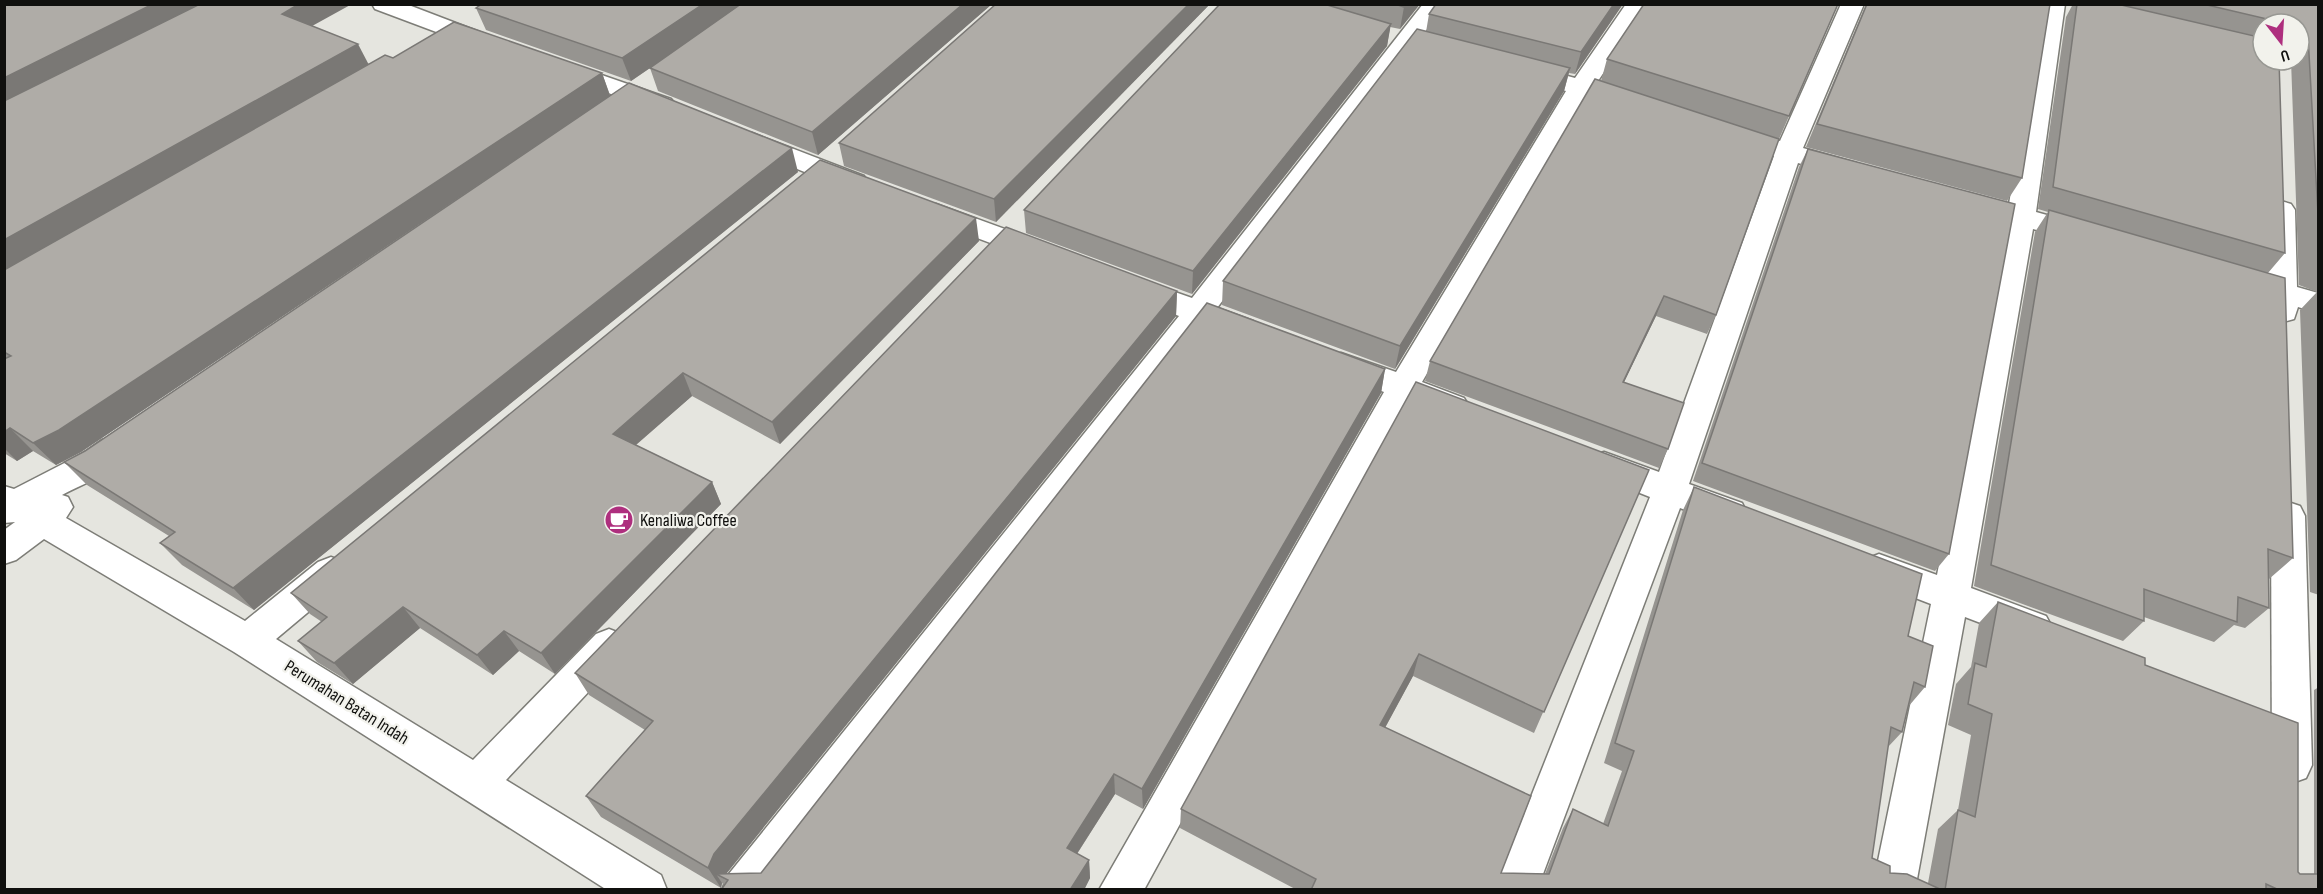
<svg xmlns="http://www.w3.org/2000/svg" width="2323" height="894" viewBox="0 0 2323 894" font-family="'Sofia Sans Condensed',sans-serif">
<style>
.lines{fill:none;stroke-linecap:round;stroke-linejoin:round}
.minor-casing{stroke:#7d7d77;stroke-width:3}
.minor{fill:#fff;fill-rule:evenodd}
.wall{fill:#969490}
.shaded-wall{fill:#7a7875}
.building{fill:#afaca7;stroke:#7a7875;stroke-width:1.5}
.labels{text-anchor:middle;stroke-width:4.5;stroke-linejoin:round;paint-order:stroke}
.poi-label{font-size:18px;fill:#10100e;stroke:#f2f2ec;text-anchor:start}
.street-label{font-size:18px;fill:#10100e;stroke:#f2f2ec}
</style>
<rect width="100%" height="100%" fill="#e5e5df"/>
<g class="lines">
<!-- minor casing -->
<g class="minor-casing">
<g id="minor">
<path d="M 372,4 L 406,4 L 495,38 L 499,43 L 495,48 L 487,50 L 479,48 L 375,9 Z"/>
<path d="M 1423,4 L 1446,4 L 1217,308 L 1253,321 L 1257,328 L 1253,335 L 1242,339 L 1204,325 L 770,890 L 722,890 L 728,875 L 1179,316 L 1125,295 L 1120,288 L 1125,281 L 1135,278 L 1192,298 Z"/>
<path d="M 1626,4 L 1649,4 L 1596,84 L 1641,97 L 1645,102 L 1641,107 L 1632,110 L 1588,97 L 1422,382 L 1464,398 L 1469,406 L 1464,414 L 1453,418 L 1410,402 L 1144,890 L 1099,890 L 1384,392 L 1330,372 L 1325,364 L 1330,356 L 1341,353 L 1396,372 L 1566,91 L 1514,76 L 1511,71 L 1514,66 L 1523,64 L 1575,78 Z"/>
<path d="M 1841,4 L 1864,4 L 1803,148 L 1856,163 L 1860,169 L 1856,175 L 1847,177 L 1798,163 L 1689,484 L 1742,503 L 1747,513 L 1742,523 L 1730,527 L 1680,508 L 1537,890 L 1494,890 L 1650,497 L 1592,474 L 1587,465 L 1592,456 L 1604,452 L 1659,472 L 1774,156 L 1723,141 L 1719,135 L 1723,129 L 1732,127 L 1780,141 Z"/>
<path d="M 2042,4 L 2065,4 L 2036,212 L 2094,228 L 2098,234 L 2094,240 L 2084,243 L 2033,229 L 1971,588 L 2046,616 L 2052,627 L 2046,638 L 2033,643 L 1965,617 L 1915,890 L 1872,890 L 1931,604 L 1866,579 L 1861,569 L 1866,559 L 1879,554 L 1937,575 L 2006,221 L 1959,208 L 1955,202 L 1959,196 L 1969,193 L 2009,204 Z"/>
<path d="M 564,62 L 671,99 L 675,104 L 671,109 L 662,112 L 653,109 L 555,74 L 552,69 L 555,64 Z"/>
<path d="M 752,133 L 864,176 L 868,182 L 864,188 L 854,190 L 844,188 L 743,147 L 739,141 L 743,135 Z"/>
<path d="M 2281,201 L 2291,204 L 2295,210 L 2297,287 L 2318,293 L 2318,313 L 2298,307 L 2294,319 L 2283,322 L 2272,319 L 2268,312 L 2268,298 L 2233,288 L 2228,281 L 2233,274 L 2243,271 L 2268,278 L 2267,210 L 2271,204 Z"/>
<path d="M 936,204 L 1049,245 L 1053,252 L 1049,259 L 1039,261 L 926,219 L 922,213 L 926,207 Z"/>
<path d="M 114,437 L 126,440 L 131,449 C 118,472 84,483 62,495 L 68,497 L 73,507 L 66,518 L 245,621 L 318,562 L 331,557 L 344,562 L 349,572 L 344,582 L 276,639 L 473,760 L 596,634 L 609,629 L 622,634 L 628,645 L 622,656 L 506,780 L 661,875 L 667,890 L 607,890 L 234,652 L 44,539 L 16,560 L 4,564 L 4,530 L 15,522 L 4,523 L 4,486 L 14,489 L 82,454 L 102,440 Z"/>
<path d="M 2288,502 L 2300,506 L 2305,516 L 2312,765 L 2306,778 L 2292,783 L 2278,778 L 2272,765 L 2271,516 L 2276,506 Z"/>
</g>
</g>
<!-- minor -->
<use href="#minor" class="minor"/>
</g>
<!-- wall -->
<g class="wall">
<path d="M 4,4 L 312,26 L 369,64 L 393,58 L 602,73 L 610,95 L 798,172 L 254,610 L 182,565 L 160,543 L 169,536 L 87,485 L 64,462 L 85,451 L 564,126 L 81,452 L 56,465 L 33,451 L 17,461 L 4,453 Z"/>
<path d="M 992,4 L 818,155 L 658,91 L 650,68 L 681,47 L 631,81 L 486,30 L 476,8 Z"/>
<path d="M 996,4 L 1210,4 L 996,222 L 844,166 L 839,143 Z"/>
<path d="M 1220,4 L 1420,4 L 1400,29 L 1390,27 L 1387,46 L 1192,294 L 1026,233 L 1024,210 Z"/>
<path d="M 1623,4 L 1575,74 L 1569,73 L 1564,91 L 1395,369 L 1222,305 L 1223,281 L 1426,32 L 1429,14 Z"/>
<path d="M 1838,4 L 1779,139 L 1716,315 L 1707,334 L 1656,316 L 1624,382 L 1668,449 L 1659,468 L 1425,381 L 1430,361 L 1601,81 L 1607,59 Z"/>
<path d="M 1866,4 L 2050,4 L 2022,178 L 2007,201 L 1806,147 Z"/>
<path d="M 2073,4 L 2319,4 L 2319,595 L 2310,592 L 2300,310 L 2317,292 L 2299,285 L 2291,60 L 2299,60 L 2299,24 L 2263,24 L 2263,60 L 2285,253 L 2268,273 L 2293,558 L 2269,579 L 2268,578 L 2269,608 L 2245,628 L 2234,625 L 2214,642 L 2144,617 L 2144,621 L 2123,641 L 1974,586 L 2035,232 L 2048,212 L 2038,209 L 2066,17 Z"/>
<path d="M 1808,149 L 1949,554 L 1935,571 L 1693,481 L 1799,167 Z"/>
<path d="M 820,160 L 979,241 L 780,444 L 692,396 L 636,445 L 712,482 L 721,504 L 555,674 L 519,651 L 493,675 L 420,628 L 353,684 L 317,662 L 298,641 L 322,622 L 310,614 L 291,593 Z"/>
<path d="M 1177,291 L 1176,316 L 726,874 L 761,873 L 1385,369 L 1381,393 L 1143,809 L 1115,794 L 1077,854 L 1089,860 L 1090,878 L 1084,890 L 721,890 L 724,885 L 722,883 L 721,888 L 601,817 L 586,796 L 645,730 L 589,695 L 575,673 Z"/>
<path d="M 1649,470 L 1534,733 L 1413,676 L 1385,728 L 1501,873 L 1545,874 L 1563,828 L 1573,809 L 1603,824 L 1622,771 L 1604,763 L 1683,510 L 1694,487 L 1908,636 L 1925,687 L 1908,707 L 1902,732 L 1888,747 L 1872,858 L 1890,873 L 1928,883 L 1938,829 L 1958,810 L 1971,735 L 1948,725 L 1956,684 L 1971,667 L 1979,623 L 1998,602 L 2145,665 L 2300,874 L 2314,874 L 2314,690 L 2319,687 L 2319,890 L 1297,890 L 1180,828 L 1181,809 Z"/>
</g>
<!-- shaded-wall -->
<g class="shaded-wall">
<path d="M 153,4 L 210,4 L 4,109 L 4,78 Z"/>
<path d="M 299,4 L 352,4 L 294,36 L 282,14 Z"/>
<path d="M 703,4 L 743,4 L 631,81 L 622,58 Z"/>
<path d="M 963,4 L 992,4 L 818,155 L 812,132 Z"/>
<path d="M 1189,4 L 1210,4 L 996,222 L 994,199 Z"/>
<path d="M 1406,4 L 1420,4 L 1400,29 L 1404,7 Z"/>
<path d="M 1614,4 L 1623,4 L 1575,74 L 1581,52 Z"/>
<path d="M 1391,24 L 1387,46 L 1192,294 L 1193,271 Z"/>
<path d="M 358,44 L 370,67 L 4,274 L 4,240 Z"/>
<path d="M 1570,68 L 1564,91 L 1395,369 L 1400,346 Z"/>
<path d="M 602,73 L 610,96 L 81,452 L 56,465 L 33,443 Z"/>
<path d="M 792,148 L 798,172 L 254,610 L 233,588 Z"/>
<path d="M 976,218 L 979,241 L 780,444 L 772,422 Z"/>
<path d="M 1177,291 L 1176,316 L 726,874 L 716,874 L 722,883 L 721,888 L 708,868 L 714,854 Z"/>
<path d="M 1664,296 L 1656,316 L 1615,401 L 1623,382 Z"/>
<path d="M 1385,369 L 1381,393 L 1143,809 L 1142,789 Z"/>
<path d="M 683,373 L 692,396 L 623,456 L 613,434 Z"/>
<path d="M 10,428 L 33,451 L 17,461 L 4,448 L 4,432 Z"/>
<path d="M 712,482 L 721,504 L 555,674 L 541,653 Z"/>
<path d="M 403,607 L 420,628 L 353,684 L 334,663 Z"/>
<path d="M 504,631 L 519,651 L 493,675 L 477,655 Z"/>
<path d="M 1419,654 L 1413,676 L 1375,746 L 1380,725 Z"/>
<path d="M 1114,774 L 1115,794 L 1069,866 L 1067,848 Z"/>
<path d="M 1089,860 L 1090,878 L 1084,890 L 1070,890 Z"/>
</g>
<!-- building -->
<g class="building">
<path d="M 4,4 L 153,4 L 4,78 Z"/>
<path d="M 200,4 L 299,4 L 282,14 L 358,44 L 4,240 L 4,101 Z"/>
<path d="M 482,4 L 703,4 L 622,58 L 476,8 Z"/>
<path d="M 741,4 L 963,4 L 812,132 L 650,68 Z"/>
<path d="M 996,4 L 1189,4 L 994,199 L 839,143 Z"/>
<path d="M 1220,4 L 1324,4 L 1391,24 L 1193,271 L 1024,210 Z"/>
<path d="M 1395,4 L 1406,4 L 1404,7 Z"/>
<path d="M 1436,4 L 1614,4 L 1581,52 L 1429,14 Z"/>
<path d="M 1644,4 L 1838,4 L 1789,116 L 1607,59 Z"/>
<path d="M 1867,4 L 2050,4 L 2022,178 L 1817,124 Z"/>
<path d="M 2077,4 L 2117,4 L 2263,38 L 2263,60 L 2279,60 L 2285,253 L 2053,187 Z"/>
<path d="M 2203,4 L 2319,4 L 2319,232 L 2308,36 L 2299,35 L 2299,24 L 2280,24 L 2280,22 Z"/>
<path d="M 454,22 L 602,73 L 59,430 L 33,443 L 10,428 L 4,432 L 4,359 L 11,356 L 4,352 L 4,270 L 385,55 L 393,58 Z"/>
<path d="M 1417,29 L 1570,68 L 1400,346 L 1223,281 Z"/>
<path d="M 1595,79 L 1779,139 L 1716,315 L 1664,296 L 1623,382 L 1684,403 L 1668,449 L 1430,361 Z"/>
<path d="M 629,83 L 792,148 L 233,588 L 160,543 L 175,532 L 64,462 L 85,451 Z"/>
<path d="M 1808,149 L 2015,204 L 1949,554 L 1702,463 Z"/>
<path d="M 820,160 L 976,218 L 772,422 L 683,373 L 613,434 L 712,482 L 541,653 L 504,631 L 477,655 L 403,607 L 334,663 L 298,641 L 327,617 L 291,593 Z"/>
<path d="M 2049,210 L 2285,278 L 2293,558 L 2268,549 L 2269,608 L 2238,597 L 2237,622 L 2144,589 L 2144,621 L 1991,565 Z"/>
<path d="M 1006,227 L 1177,291 L 714,854 L 708,868 L 586,796 L 653,721 L 575,673 Z"/>
<path d="M 1207,303 L 1385,369 L 1142,789 L 1114,774 L 1067,848 L 1089,860 L 1070,890 L 721,890 L 728,880 L 716,874 L 761,873 Z"/>
<path d="M 1416,382 L 1649,470 L 1544,712 L 1419,654 L 1380,725 L 1531,796 L 1501,873 L 1549,874 L 1573,809 L 1608,826 L 1634,751 L 1615,743 L 1694,487 L 1922,574 L 1908,636 L 1933,646 L 1925,687 L 1914,682 L 1902,732 L 1891,727 L 1872,858 L 1890,866 L 1890,873 L 1907,874 L 1942,890 L 1311,890 L 1316,879 L 1181,809 Z"/>
<path d="M 1998,602 L 2145,658 L 2145,665 L 2298,723 L 2298,872 L 2300,874 L 2319,874 L 2319,890 L 2279,890 L 2266,884 L 2266,890 L 1945,890 L 1958,810 L 1975,817 L 1992,714 L 1968,704 L 1975,663 L 1986,667 Z"/>
</g>
<!-- icons -->
<defs>
<g id="cafe-disc" transform="scale(1.5)"><circle r="9.5" fill="#ae2f7e" stroke="#f2f2ec"/><path d="M-5.5-4.5H6V0H3Q3 3.5 0 3.5H-2.5Q-5.5 3.5-5.5 0ZM3-3.2v2h1.7v-2ZM-6 4.5H4V6H-6Z" fill="#fff"/></g>
</defs>
<g fill-rule="evenodd">
<use href="#cafe-disc" x="619" y="520"/>
</g>
<g class="labels">
<!-- poi labels -->
<g class="poi-label">
<text x="640" y="526">Kenaliwa Coffee</text>
</g>
<!-- street labels -->
<g class="street-label">
<text transform="translate(347 702) rotate(32)" y="6">Perumahan Batan Indah</text>
</g>
</g>
<!-- border -->
<rect width="2323" height="894" fill="none" stroke="#10100e" stroke-width="12"/>
<!-- north arrow -->
<g transform="translate(2281 42) rotate(163)"><circle r="28" fill="#f2f2ec" stroke="#989893" stroke-width="1.5"/>
<path d="M0-4.5L10 22L0 15L-10 22Z" fill="#ae2f7e"/>
<text y="-9" font-size="16" font-weight="bold" text-anchor="middle" fill="#10100e">U</text>
</g>
</svg>
